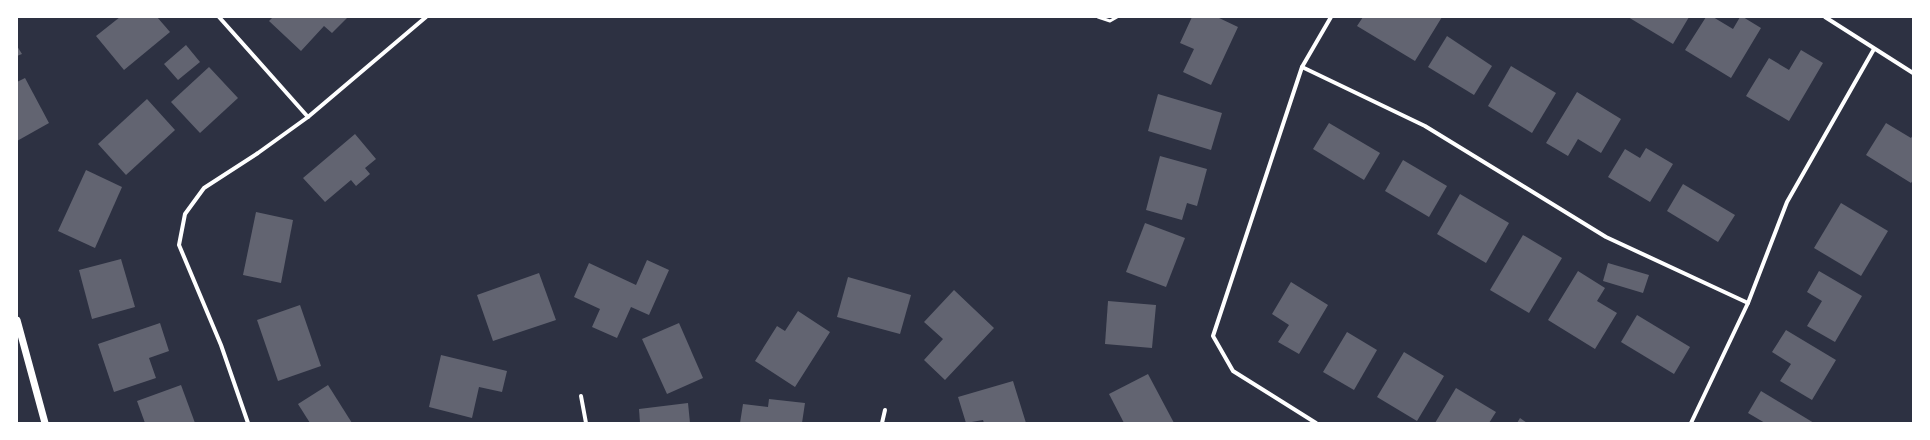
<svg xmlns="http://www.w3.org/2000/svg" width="1930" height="440" viewBox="0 0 1930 440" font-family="'Libre Baskerville',serif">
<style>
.building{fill:#626471}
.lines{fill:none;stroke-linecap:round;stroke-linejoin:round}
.service{stroke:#fff;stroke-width:3}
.minor{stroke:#fff;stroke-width:4}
.tertiary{stroke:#fff;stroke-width:7}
</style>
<rect width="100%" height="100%" fill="#2d3142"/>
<!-- building -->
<g class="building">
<path d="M 120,17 L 157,17 L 170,32 L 124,70 L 96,36 Z"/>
<path d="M 273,17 L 348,17 L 332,33 L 324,26 L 301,51 L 269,21 Z"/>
<path d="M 1192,17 L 1217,17 L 1238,27 L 1211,85 L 1183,72 L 1194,49 L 1180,43 Z"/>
<path d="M 1363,17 L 1409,18 L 1442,17 L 1415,61 L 1357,26 Z"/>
<path d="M 1628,17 L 1689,17 L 1673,44 Z"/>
<path d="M 1706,17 L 1713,17 L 1733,29 L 1740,17 L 1743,17 L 1761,28 L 1731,78 L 1685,50 Z"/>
<path d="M 1447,36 L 1492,66 L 1474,95 L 1428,67 Z"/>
<path d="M 186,45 L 200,62 L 178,80 L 164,64 Z"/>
<path d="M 17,46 L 22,54 L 17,56 Z"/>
<path d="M 1801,50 L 1823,63 L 1789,121 L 1746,96 L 1769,58 L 1789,70 Z"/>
<path d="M 1511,66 L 1556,93 L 1532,133 L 1488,106 Z"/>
<path d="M 209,67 L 238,98 L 200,133 L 171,102 Z"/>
<path d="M 25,78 L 49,123 L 17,141 L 17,82 Z"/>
<path d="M 1577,92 L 1621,119 L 1601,153 L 1578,139 L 1568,156 L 1546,143 Z"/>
<path d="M 1158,94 L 1222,113 L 1211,150 L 1148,131 Z"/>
<path d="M 147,99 L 175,130 L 126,175 L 98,144 Z"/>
<path d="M 1329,123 L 1380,153 L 1364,180 L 1313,149 Z"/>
<path d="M 1886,123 L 1911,138 L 1913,135 L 1913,180 L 1911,183 L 1866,155 Z"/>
<path d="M 355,134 L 376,159 L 365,168 L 370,174 L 356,186 L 351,180 L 325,202 L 303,178 Z"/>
<path d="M 1646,148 L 1673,164 L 1650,202 L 1608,177 L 1625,149 L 1640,158 Z"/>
<path d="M 1160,156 L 1207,169 L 1197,206 L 1187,203 L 1182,220 L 1146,210 Z"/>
<path d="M 1403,160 L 1447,186 L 1429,217 L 1385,191 Z"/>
<path d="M 86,170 L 122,187 L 95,248 L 58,231 Z"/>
<path d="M 1683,184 L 1735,215 L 1718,242 L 1667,211 Z"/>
<path d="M 1460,194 L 1509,223 L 1486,263 L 1437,234 Z"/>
<path d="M 1841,203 L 1888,231 L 1861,276 L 1814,248 Z"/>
<path d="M 256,212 L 293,220 L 281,283 L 243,275 Z"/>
<path d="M 1145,223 L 1185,238 L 1166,287 L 1126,272 Z"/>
<path d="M 1523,235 L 1562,258 L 1529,313 L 1490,290 Z"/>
<path d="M 121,259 L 135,307 L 92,319 L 79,270 Z"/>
<path d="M 647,260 L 669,270 L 649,315 L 631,307 L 617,338 L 592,327 L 600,309 L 574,297 L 589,263 L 636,285 Z"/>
<path d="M 1608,263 L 1649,275 L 1643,293 L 1603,281 Z"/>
<path d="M 1578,271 L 1605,288 L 1597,301 L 1617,313 L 1595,349 L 1548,320 Z"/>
<path d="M 1819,271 L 1862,296 L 1835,342 L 1807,326 L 1822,301 L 1807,292 Z"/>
<path d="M 539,273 L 556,320 L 493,341 L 477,295 Z"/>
<path d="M 848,277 L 911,295 L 900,334 L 837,317 Z"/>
<path d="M 1291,282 L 1328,305 L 1299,354 L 1278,342 L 1289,325 L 1272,314 Z"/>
<path d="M 954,290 L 994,328 L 945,380 L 924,360 L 943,339 L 924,322 Z"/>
<path d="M 1108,301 L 1156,305 L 1152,348 L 1105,344 Z"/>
<path d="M 300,305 L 321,366 L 278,381 L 257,320 Z"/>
<path d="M 798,311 L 830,332 L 795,387 L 755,361 L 777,326 L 785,331 Z"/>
<path d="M 1637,315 L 1690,347 L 1674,374 L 1621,342 Z"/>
<path d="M 160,323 L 169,351 L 149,358 L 156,378 L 114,392 L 98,344 Z"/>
<path d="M 679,323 L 703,378 L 667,394 L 642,339 Z"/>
<path d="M 1786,330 L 1836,360 L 1812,400 L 1780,381 L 1791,364 L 1772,352 Z"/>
<path d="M 1347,332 L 1377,350 L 1354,390 L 1323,372 Z"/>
<path d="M 1404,352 L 1444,376 L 1417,421 L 1377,397 Z"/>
<path d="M 441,355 L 507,371 L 502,392 L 479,387 L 472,418 L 429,407 Z"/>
<path d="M 1148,374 L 1174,423 L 1124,423 L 1109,394 Z"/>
<path d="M 1013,381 L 1026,423 L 984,423 L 983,420 L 966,423 L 958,397 Z"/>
<path d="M 181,385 L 195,423 L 145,423 L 137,401 Z"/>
<path d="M 328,385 L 352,423 L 310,423 L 298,404 Z"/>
<path d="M 1456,388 L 1496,412 L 1489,423 L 1435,423 Z"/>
<path d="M 1761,391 L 1814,423 L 1765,423 L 1748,413 Z"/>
<path d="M 769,399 L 805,403 L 802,423 L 740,423 L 743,404 L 768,407 Z"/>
<path d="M 688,403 L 690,423 L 640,423 L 639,409 Z"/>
<path d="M 1520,418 L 1527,423 L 1517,423 Z"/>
</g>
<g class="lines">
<!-- service -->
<path class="service" d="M 1098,17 L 1110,21 L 1117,17"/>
<!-- minor -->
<g class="minor">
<path d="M 219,17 L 308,117"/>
<path d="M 1825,17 L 1913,73"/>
<path d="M 1302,67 L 1425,126 L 1606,237 L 1748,303"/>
<path d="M 581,396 L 586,423"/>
<path d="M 248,423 L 221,345 L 179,245 L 185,214 L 204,188 L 258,153 L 308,117 L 426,17"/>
<path d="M 882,423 L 885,410"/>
<path d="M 1316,423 L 1233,371 L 1213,336 L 1302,67 L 1331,17"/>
<path d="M 1691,423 L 1748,303 L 1787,202 L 1874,49"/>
</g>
<!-- tertiary -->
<path class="tertiary" d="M 17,320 L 45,423"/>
</g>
<!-- border -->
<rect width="1930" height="440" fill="none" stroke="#ffffff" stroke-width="36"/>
</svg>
